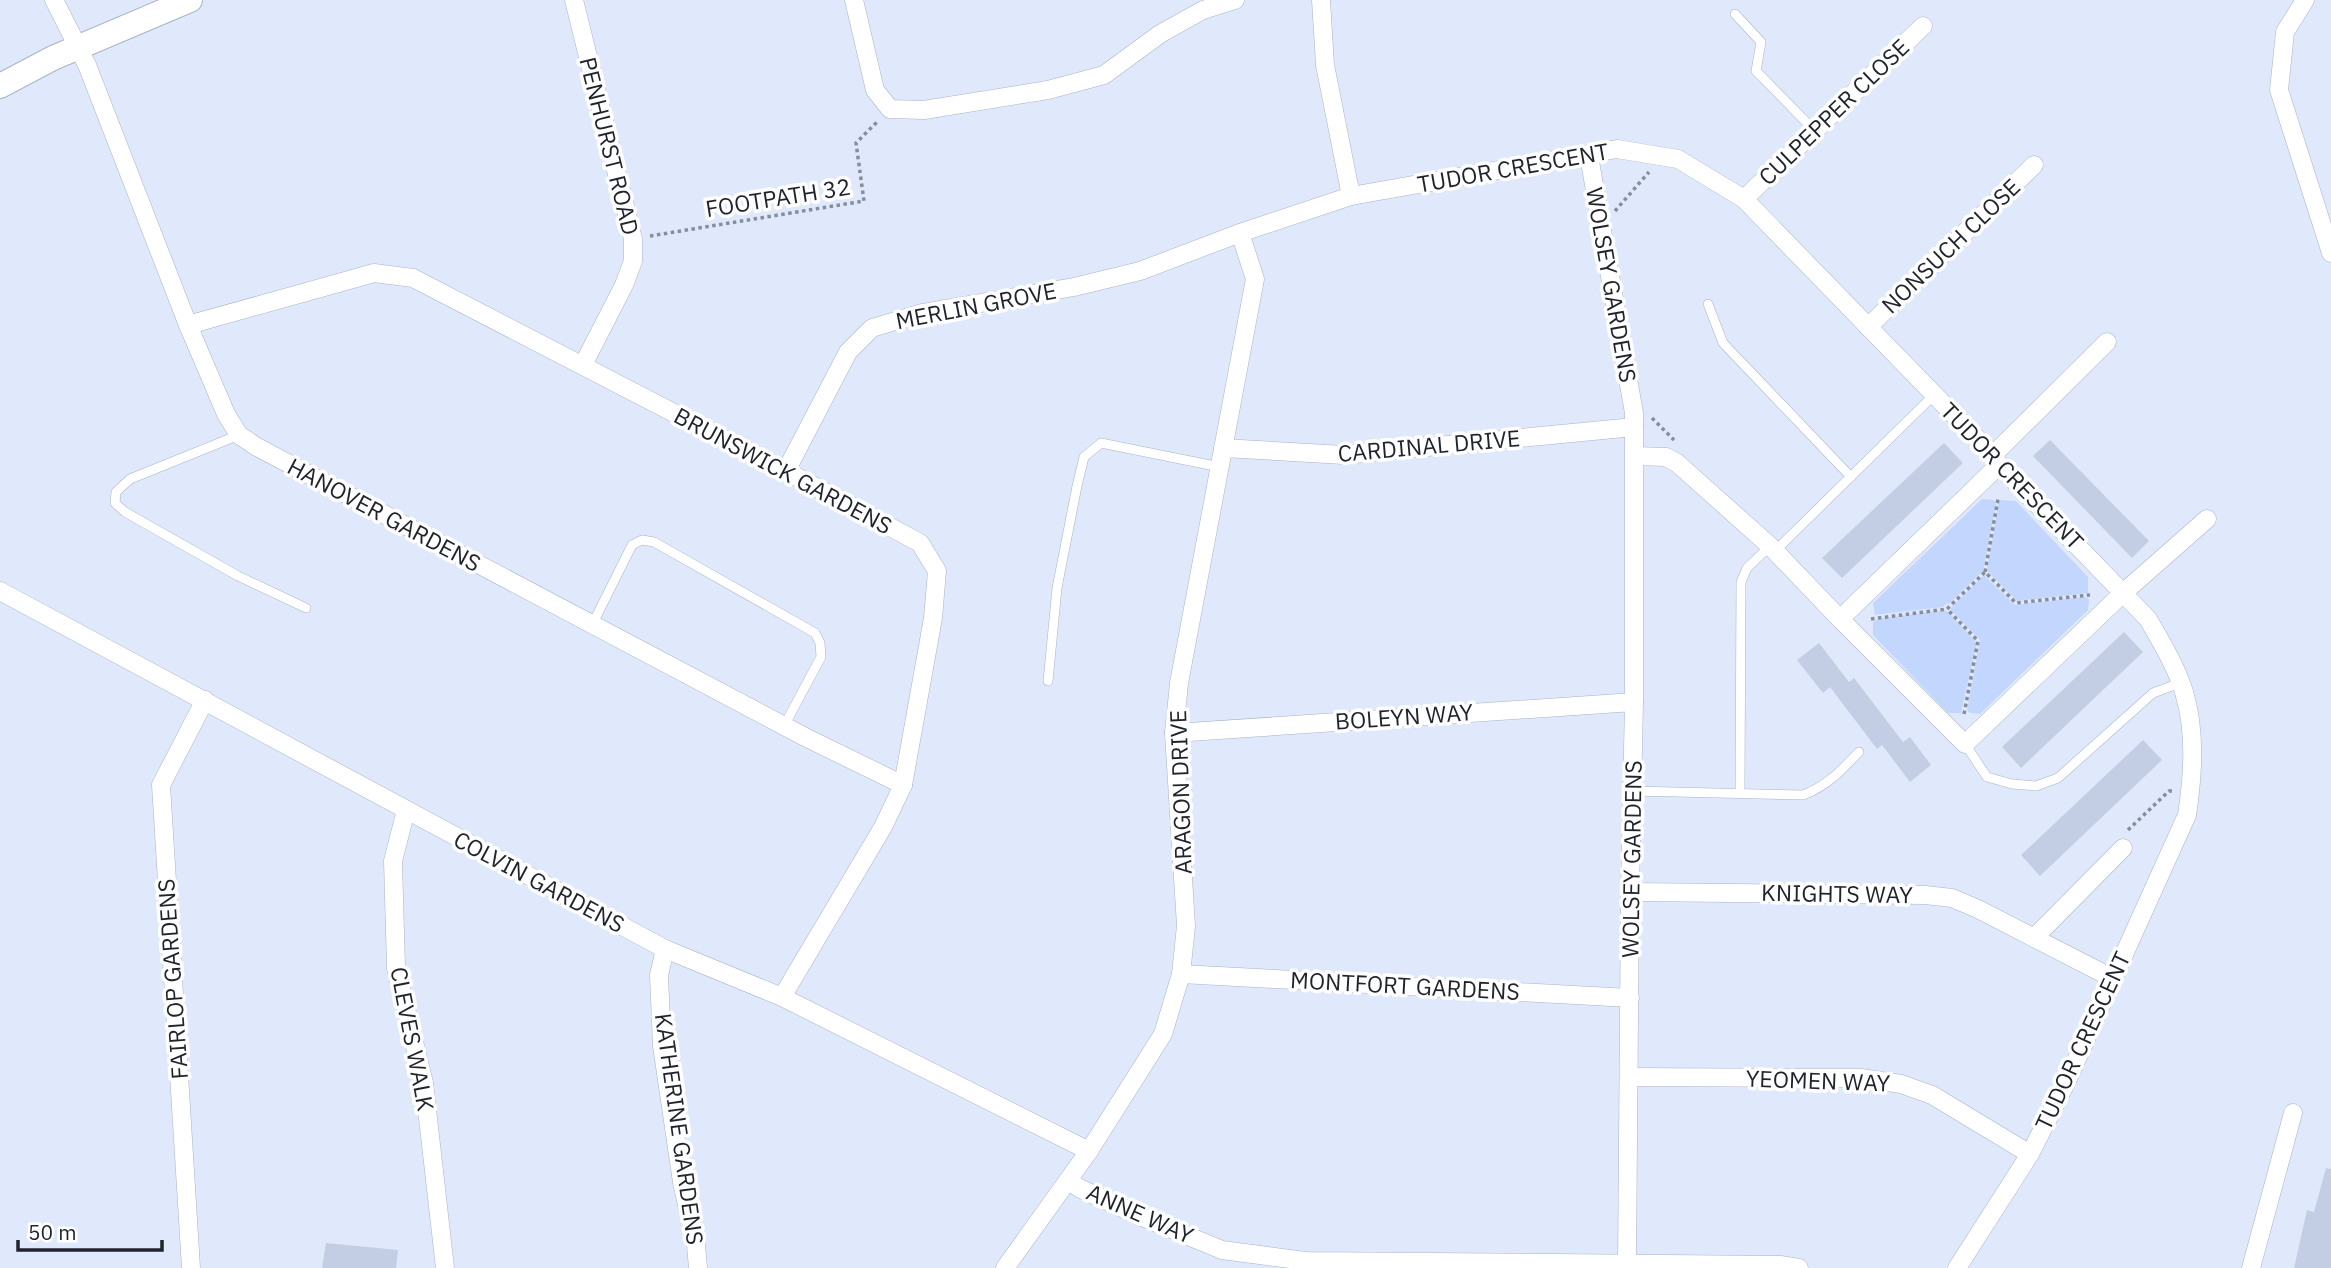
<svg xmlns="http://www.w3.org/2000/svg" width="2331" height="1268" viewBox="0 0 2331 1268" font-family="'IBM Plex Sans',sans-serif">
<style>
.green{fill:#c3d6fd}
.building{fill:#c3cee5}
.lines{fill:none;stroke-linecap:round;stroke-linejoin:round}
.lane-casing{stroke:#a8b3c8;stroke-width:10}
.street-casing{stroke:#a8b3c8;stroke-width:19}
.secondary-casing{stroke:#a8b3c8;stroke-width:26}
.path{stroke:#868d9b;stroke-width:3.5;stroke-dasharray:3.5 3.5;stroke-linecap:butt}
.lane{stroke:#fff;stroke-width:9}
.street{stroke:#fff;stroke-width:18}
.secondary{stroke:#fff;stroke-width:24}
.labels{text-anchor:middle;stroke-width:7;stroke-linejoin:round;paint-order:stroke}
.street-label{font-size:23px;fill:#1f232c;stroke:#fff}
</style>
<rect width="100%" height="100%" fill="#e0e9fc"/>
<!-- green -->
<g class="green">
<path d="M 1982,499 L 1994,500 L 1996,504 L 1983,571 L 1949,604 L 1947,603 L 1943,607 L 1875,615 L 1873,603 Z"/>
<path d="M 1999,500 L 2016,501 L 2088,577 L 2088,593 L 2017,601 L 1987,571 Z"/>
<path d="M 1984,575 L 2015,605 L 2085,597 L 2089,599 L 2088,610 L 1980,714 L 1970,713 L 1967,710 L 1980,640 L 1950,609 Z"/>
<path d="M 1944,610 L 1948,612 L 1977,643 L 1961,713 L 1948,713 L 1873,635 L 1873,622 L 1878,619 Z"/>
</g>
<!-- building -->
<g class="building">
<path d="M 2050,440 L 2149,541 L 2132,558 L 2033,456 Z"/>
<path d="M 1944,443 L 1963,463 L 1842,578 L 1822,558 Z"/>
<path d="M 2124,632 L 2143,652 L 2021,768 L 2002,747 Z"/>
<path d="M 1819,643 L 1849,682 L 1854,678 L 1903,742 L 1910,737 L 1931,765 L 1910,782 L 1882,745 L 1877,749 L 1830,687 L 1823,693 L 1797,660 Z"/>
<path d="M 2143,740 L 2162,760 L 2040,876 L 2021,855 Z"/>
<path d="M 2326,1168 L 2331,1169 L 2331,1268 L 2294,1268 L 2307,1210 L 2314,1212 Z"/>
<path d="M 326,1243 L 398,1250 L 396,1268 L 322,1268 Z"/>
</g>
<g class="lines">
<!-- lane casing -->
<g class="lane-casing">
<g id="lane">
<path d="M 1735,14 L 1761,42 L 1756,71 L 1815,131"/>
<path d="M 1708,304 L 1723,343 L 1851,477"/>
<path d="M 239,435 L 130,479 L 116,492 L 115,503 L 125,512 L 238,576 L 306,608"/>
<path d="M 1775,551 L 1934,395"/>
<path d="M 592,625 L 632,545 L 642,540 L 654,542 L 815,633 L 820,643 L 821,657 L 784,726"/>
<path d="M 1048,681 L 1057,588 L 1077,486 L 1084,457 L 1101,443 L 1220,467"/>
<path d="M 1965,744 L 1987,777 L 2012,784 L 2036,786 L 2058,778 L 2153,693 L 2180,683"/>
<path d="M 1632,791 L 1803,795 C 1827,786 1842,770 1859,752"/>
<path d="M 1740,793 L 1741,582 L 1747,568 L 1770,546"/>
</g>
</g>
<!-- street casing -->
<g class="street-casing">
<g id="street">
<path d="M 54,0 L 87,65 L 188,325 L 226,414 L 239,435 L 257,447 L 805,737 L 903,785"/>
<path d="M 574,0 L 633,239 L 633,261 L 624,285 L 583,365"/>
<path d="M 854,0 L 875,90 L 890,109 L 924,110 L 1048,90 L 1104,75 L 1160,34 L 1203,10 L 1235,0"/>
<path d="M 1321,0 L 1325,65 L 1351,196"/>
<path d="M 2305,0 L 2285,32 L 2279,90 L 2331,253"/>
<path d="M 1589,156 L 1634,413 L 1634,702 L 1630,892 L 1627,1263"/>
<path d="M 1744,199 L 1923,26"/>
<path d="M 188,325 L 374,273 L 413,278 L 786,471 L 920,543 L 937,571 L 933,618 L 903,785 L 883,827 L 782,997"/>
<path d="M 1868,327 L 2034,165"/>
<path d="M 1223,448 L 1344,455 L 1634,427"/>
<path d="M 1993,455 L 2107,342"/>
<path d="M 1635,456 L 1666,457 L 1677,463 L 1770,546 L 1840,619"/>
<path d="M 1999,465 L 1840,619 L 1965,744 L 2123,593 L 2207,519"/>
<path d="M 786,471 L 848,352 L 872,328 L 922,313 L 1074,287 L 1140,271 L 1240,233 L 1351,196 L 1617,149 L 1678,159 L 1744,199 L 1993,455 L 1999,465 L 2148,619 C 2161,642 2176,666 2184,692 C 2196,732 2193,775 2187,815 L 2065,1085 L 2030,1154 L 1957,1268"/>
<path d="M 0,591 L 665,949 L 782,997 L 1089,1151"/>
<path d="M 1174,733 L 1634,702"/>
<path d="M 406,810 L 393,861 L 396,968 L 424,1083 L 445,1268"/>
<path d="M 1630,892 L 1925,895 L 1952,898 L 1978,909 L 2112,978"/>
<path d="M 2034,938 L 2123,848"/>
<path d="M 665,949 L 659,975 L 662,1046 L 682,1182 L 696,1245 L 698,1268"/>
<path d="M 1181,974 L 1630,998"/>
<path d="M 1629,1077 L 1861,1078 L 1901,1084 L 1932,1095 L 2030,1154"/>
<path d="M 1068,1180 L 1079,1188 L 1142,1217 L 1222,1250 L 1305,1261 L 1780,1265 L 1799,1268"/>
<path d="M 191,1268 L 161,785 L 205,700"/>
<path d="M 1005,1268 L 1089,1151 L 1163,1034 L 1181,974 L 1186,926 L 1174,733 L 1179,683 L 1255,279 L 1240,233"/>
<path d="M 2251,1268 L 2293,1113"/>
</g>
</g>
<!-- secondary casing -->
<g class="secondary-casing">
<path id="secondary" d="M 0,86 L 53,58 L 190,0"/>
</g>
<!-- path -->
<g class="path">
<path d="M 1615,211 L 1649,172"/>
<path d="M 650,236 L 864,201 L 856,143 L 878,121"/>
<path d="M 1652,418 L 1674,440"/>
<path d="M 1985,572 L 1998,499"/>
<path d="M 1871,619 L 1947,609"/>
<path d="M 1964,714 L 1978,641 L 1947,609 L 1985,572 L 2016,603 L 2090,595"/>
<path d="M 2128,830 L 2169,791 L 2175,791"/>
</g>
<!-- lane -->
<use href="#lane" class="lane"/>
<!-- street -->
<use href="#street" class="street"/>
<!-- secondary -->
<use href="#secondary" class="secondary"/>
</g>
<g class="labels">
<!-- street labels -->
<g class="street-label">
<text transform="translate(1834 112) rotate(-44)" y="8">CULPEPPER CLOSE</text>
<text transform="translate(609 146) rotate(76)" y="8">PENHURST ROAD</text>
<text transform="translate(1513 168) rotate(-10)" y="8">TUDOR CRESCENT</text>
<text transform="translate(778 198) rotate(-9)" y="8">FOOTPATH 32</text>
<text transform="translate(1951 246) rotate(-44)" y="8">NONSUCH CLOSE</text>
<text transform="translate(1611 285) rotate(80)" y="8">WOLSEY GARDENS</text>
<text transform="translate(976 306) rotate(-11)" y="8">MERLIN GROVE</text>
<text transform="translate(1429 446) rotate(-5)" y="8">CARDINAL DRIVE</text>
<text transform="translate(783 471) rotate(28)" y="8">BRUNSWICK GARDENS</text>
<text transform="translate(2012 476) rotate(46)" y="8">TUDOR CRESCENT</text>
<text transform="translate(384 515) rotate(28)" y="8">HANOVER GARDENS</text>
<text transform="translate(1404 717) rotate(-4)" y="8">BOLEYN WAY</text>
<text transform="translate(1181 792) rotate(-92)" y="8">ARAGON DRIVE</text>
<text transform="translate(1632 859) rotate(-89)" y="8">WOLSEY GARDENS</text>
<text transform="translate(539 882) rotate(28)" y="8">COLVIN GARDENS</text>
<text transform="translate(1837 894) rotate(1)" y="8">KNIGHTS WAY</text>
<text transform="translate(173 979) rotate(-94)" y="8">FAIRLOP GARDENS</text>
<text transform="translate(1405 986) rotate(3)" y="8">MONTFORT GARDENS</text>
<text transform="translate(412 1039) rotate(79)" y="8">CLEVES WALK</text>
<text transform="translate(2083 1041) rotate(-65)" y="8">TUDOR CRESCENT</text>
<text transform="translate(1818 1081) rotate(2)" y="8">YEOMEN WAY</text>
<text transform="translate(679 1129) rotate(82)" y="8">KATHERINE GARDENS</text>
<text transform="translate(1140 1214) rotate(24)" y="8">ANNE WAY</text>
</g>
</g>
<!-- scale -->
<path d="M18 1240v10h144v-10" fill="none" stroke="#1f232c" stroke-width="3.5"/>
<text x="28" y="1240" font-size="21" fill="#1f232c" stroke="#ffffff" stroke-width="5" paint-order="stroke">50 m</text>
</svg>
